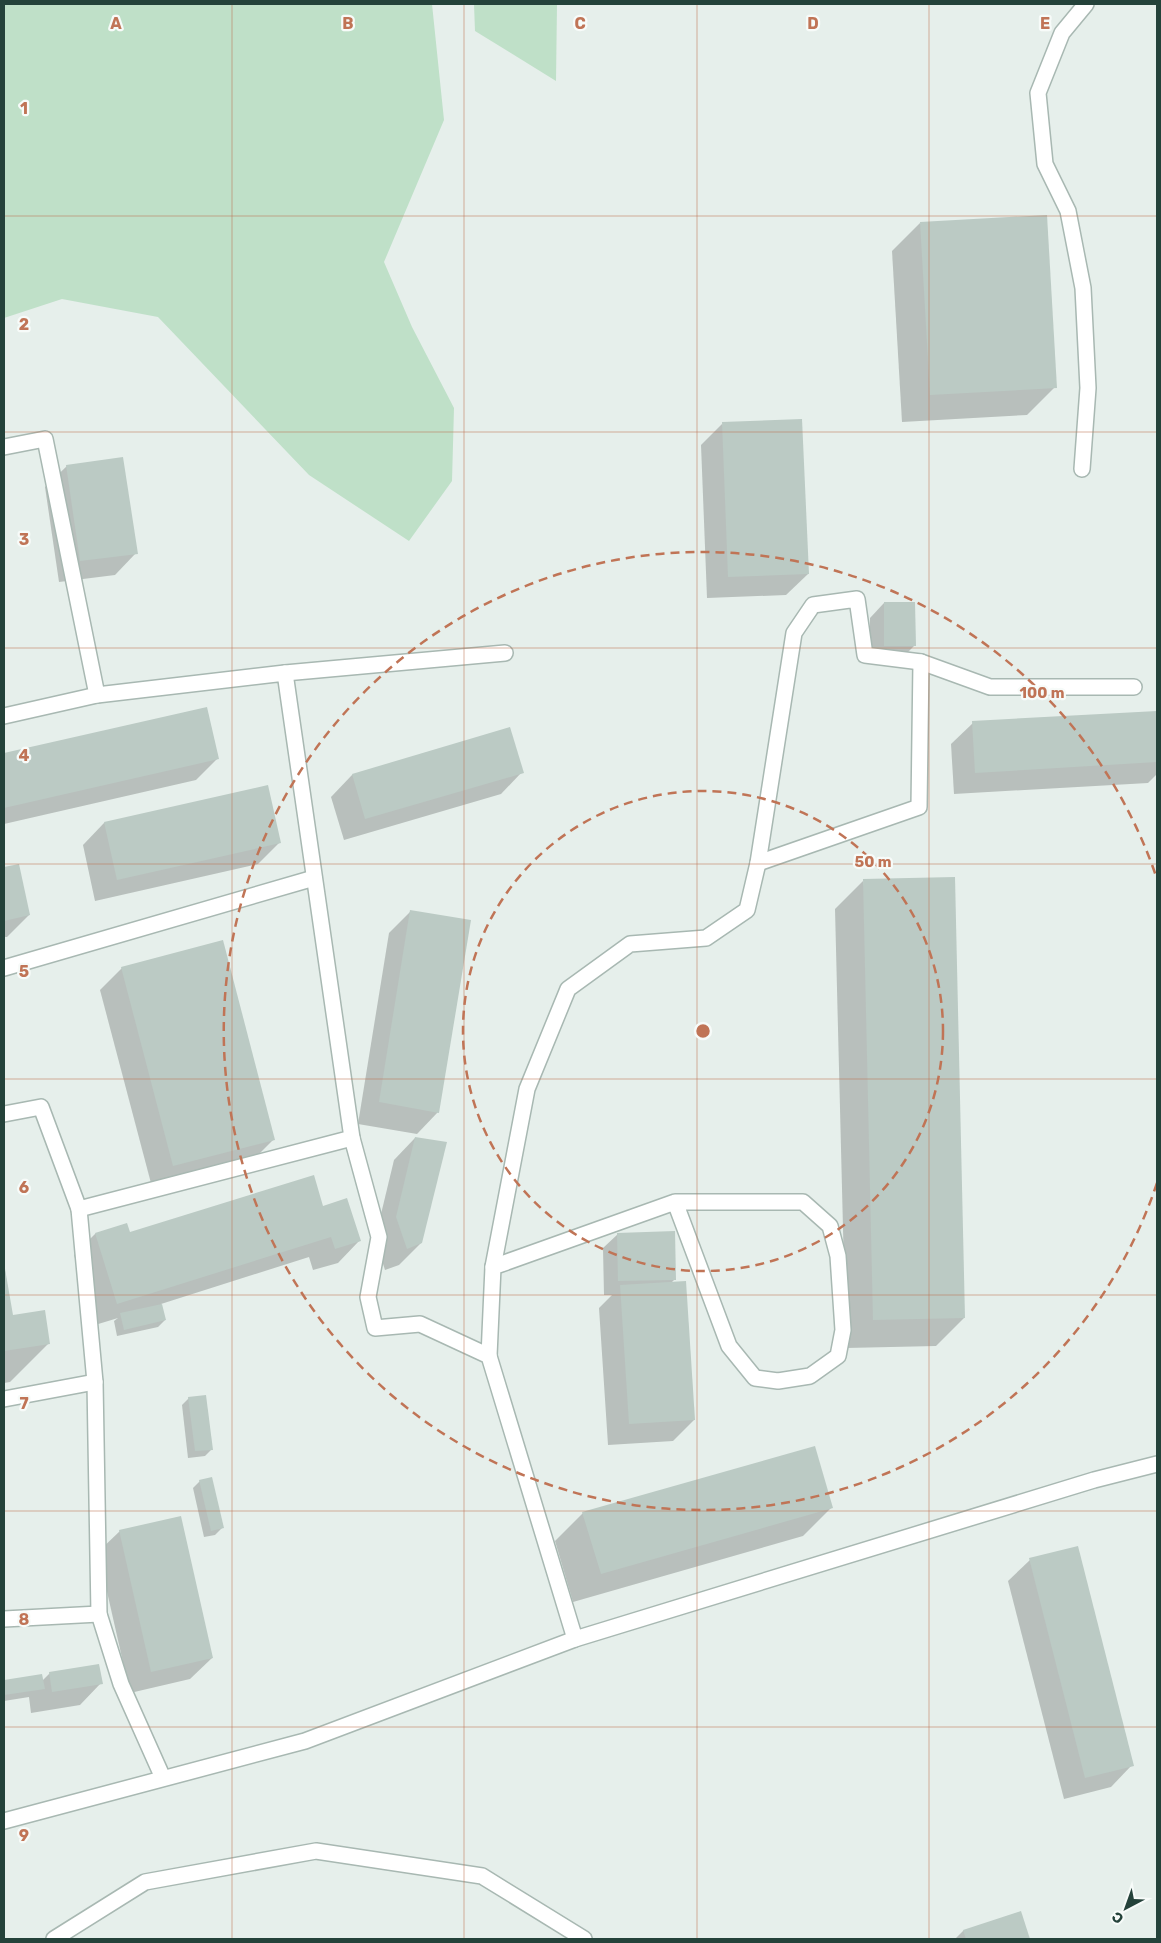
<svg xmlns="http://www.w3.org/2000/svg" width="1161" height="1943" viewBox="0 0 1161 1943" font-family="Rubik,sans-serif">
<style>
.green{fill:#bfe0c8}
.shadow{fill:#0003}
.building{fill:#bbcac4}
.lines{fill:none;stroke-linecap:round;stroke-linejoin:round}
.service-casing{stroke:#a8b8b2;stroke-width:18}
.service{stroke:#fff;stroke-width:15}
.grid{fill:none;stroke:#c07456;stroke-width:1;stroke-opacity:0.55}
.ring{fill:none;stroke:#c07456;stroke-width:2.5;stroke-dasharray:9 6}
.grid-label{font-size:16px;text-anchor:middle;font-weight:bold;fill:#c07456;stroke:#f7fbf9;stroke-width:4.5;stroke-linejoin:round;paint-order:stroke}
.centre{fill:#c07456;stroke:#f7fbf9;stroke-width:2.5}
.ring-label{font-size:15px;text-anchor:middle;font-weight:bold;fill:#c07456;stroke:#f7fbf9;stroke-width:4.5;stroke-linejoin:round;paint-order:stroke}
</style>
<rect width="100%" height="100%" fill="#e6efeb"/>
<!-- green -->
<g class="green">
<path d="M 4,4 L 432,4 L 444,120 L 384,262 L 412,327 L 454,408 L 452,481 L 409,541 L 309,475 L 158,317 L 62,299 L 4,318 Z"/>
<path d="M 474,4 L 557,4 L 556,81 L 475,31 Z"/>
</g>
<!-- shadow -->
<g class="shadow">
<path d="M 920,223 L 1055,387 L 1027,415 L 902,422 L 892,251 Z"/>
<path d="M 722,424 L 808,574 L 786,595 L 707,598 L 701,445 Z"/>
<path d="M 67,466 L 136,553 L 115,575 L 59,582 L 45,487 Z"/>
<path d="M 884,603 L 914,646 L 900,660 L 870,660 L 870,618 Z"/>
<path d="M 206,708 L 218,758 L 196,780 L 4,824 L 4,754 Z"/>
<path d="M 1157,712 L 1157,774 L 1148,783 L 954,794 L 951,744 L 973,723 Z"/>
<path d="M 509,729 L 522,772 L 501,794 L 344,840 L 331,797 L 352,775 Z"/>
<path d="M 267,787 L 280,842 L 258,864 L 95,901 L 83,845 L 104,823 Z"/>
<path d="M 18,866 L 29,915 L 7,937 L 4,937 L 4,869 Z"/>
<path d="M 863,881 L 964,1318 L 936,1346 L 846,1348 L 835,909 Z"/>
<path d="M 411,911 L 438,1112 L 417,1134 L 358,1124 L 389,933 Z"/>
<path d="M 122,968 L 274,1139 L 252,1161 L 152,1187 L 100,990 Z"/>
<path d="M 415,1138 L 421,1243 L 399,1265 L 385,1270 L 375,1239 L 394,1160 Z"/>
<path d="M 322,1208 L 359,1241 L 338,1263 L 313,1270 L 309,1257 L 161,1304 L 165,1320 L 158,1327 L 117,1336 L 114,1321 L 118,1318 L 95,1325 L 74,1255 L 95,1234 L 126,1224 L 129,1234 Z"/>
<path d="M 618,1234 L 675,1279 L 671,1283 L 694,1420 L 673,1441 L 608,1445 L 599,1308 L 612,1295 L 604,1295 L 603,1248 Z"/>
<path d="M 4,1264 L 12,1317 L 49,1343 L 10,1382 L 4,1383 Z"/>
<path d="M 189,1398 L 212,1449 L 205,1456 L 188,1458 L 182,1405 Z"/>
<path d="M 200,1481 L 222,1528 L 215,1535 L 204,1537 L 193,1488 Z"/>
<path d="M 831,1508 L 803,1536 L 573,1602 L 555,1541 L 583,1513 Z"/>
<path d="M 120,1531 L 212,1658 L 190,1679 L 130,1693 L 98,1552 Z"/>
<path d="M 1030,1560 L 1132,1765 L 1111,1787 L 1064,1799 L 1008,1581 Z"/>
<path d="M 50,1673 L 101,1683 L 80,1705 L 31,1713 L 29,1697 L 4,1701 L 4,1681 L 41,1676 L 42,1681 Z"/>
<path d="M 1020,1912 L 1029,1939 L 955,1939 L 963,1931 Z"/>
</g>
<!-- building -->
<g class="building">
<path d="M 1047,215 L 1057,388 L 930,395 L 920,222 Z"/>
<path d="M 802,419 L 809,574 L 728,577 L 722,422 Z"/>
<path d="M 123,457 L 138,554 L 80,561 L 66,465 Z"/>
<path d="M 884,602 L 915,602 L 916,646 L 884,646 Z"/>
<path d="M 207,707 L 219,759 L 4,808 L 4,753 Z"/>
<path d="M 1157,711 L 1157,762 L 975,773 L 972,721 Z"/>
<path d="M 510,727 L 524,773 L 365,819 L 352,774 Z"/>
<path d="M 268,785 L 281,843 L 117,880 L 104,822 Z"/>
<path d="M 19,864 L 30,915 L 4,921 L 4,867 Z"/>
<path d="M 955,877 L 965,1318 L 873,1320 L 863,879 Z"/>
<path d="M 410,910 L 471,920 L 439,1113 L 379,1102 Z"/>
<path d="M 223,940 L 275,1140 L 173,1166 L 121,967 Z"/>
<path d="M 415,1137 L 447,1142 L 422,1243 L 407,1249 L 396,1217 Z"/>
<path d="M 314,1175 L 323,1206 L 347,1198 L 361,1241 L 335,1249 L 331,1237 L 117,1304 L 95,1233 L 127,1223 L 130,1232 Z"/>
<path d="M 675,1231 L 676,1280 L 618,1281 L 617,1233 Z"/>
<path d="M 4,1263 L 13,1315 L 45,1310 L 50,1344 L 4,1351 Z"/>
<path d="M 686,1281 L 695,1420 L 629,1424 L 620,1285 Z"/>
<path d="M 162,1304 L 166,1320 L 124,1330 L 120,1313 Z"/>
<path d="M 206,1395 L 213,1450 L 195,1451 L 188,1397 Z"/>
<path d="M 815,1446 L 833,1508 L 601,1574 L 582,1512 Z"/>
<path d="M 212,1477 L 224,1528 L 211,1531 L 199,1480 Z"/>
<path d="M 181,1516 L 213,1658 L 151,1672 L 119,1530 Z"/>
<path d="M 1078,1546 L 1134,1766 L 1085,1778 L 1029,1558 Z"/>
<path d="M 99,1664 L 103,1684 L 52,1692 L 49,1672 Z"/>
<path d="M 42,1674 L 45,1689 L 4,1695 L 4,1680 Z"/>
<path d="M 1021,1911 L 1030,1939 L 966,1939 L 963,1930 Z"/>
</g>
<g class="lines">
<!-- service casing -->
<g class="service-casing">
<g id="service">
<path d="M 4,447 L 45,439 L 97,695"/>
<path d="M 1082,469 L 1088,388 L 1083,288 L 1068,211 L 1045,164 L 1038,93 L 1062,33 L 1086,4"/>
<path d="M 285,673 L 505,653"/>
<path d="M 4,716 L 97,695 L 285,673 L 352,1138 L 79,1209 L 95,1382 L 99,1614 L 121,1684 L 163,1778"/>
<path d="M 758,863 L 919,807 L 921,662"/>
<path d="M 4,968 L 314,878"/>
<path d="M 4,1114 L 41,1107 L 79,1209"/>
<path d="M 352,1138 L 379,1237 L 368,1297 L 375,1328 L 420,1324 L 489,1356 L 575,1639"/>
<path d="M 493,1267 L 527,1089 L 568,989 L 630,944 L 706,938 L 747,910 L 758,863 L 794,633 L 813,605 L 857,599 L 865,655 L 921,662 L 990,687 L 1134,687"/>
<path d="M 489,1356 L 493,1267 L 675,1202 L 729,1346 L 755,1378 L 778,1381 L 810,1376 L 838,1356 L 843,1330 L 838,1256 L 830,1226 L 803,1202 L 675,1202"/>
<path d="M 4,1399 L 95,1382"/>
<path d="M 4,1619 L 99,1614"/>
<path d="M 4,1821 L 305,1741 L 575,1639 L 1094,1480 L 1157,1464"/>
<path d="M 54,1939 L 145,1882 L 316,1851 L 482,1876 L 584,1939"/>
</g>
</g>
<!-- service -->
<use href="#service" class="service"/>
</g>
<!-- grid -->
<path class="grid" d="M 232,4 L 232,1939M 464,4 L 464,1939M 697,4 L 697,1939M 929,4 L 929,1939M 4,216 L 1157,216M 4,432 L 1157,432M 4,648 L 1157,648M 4,864 L 1157,864M 4,1079 L 1157,1079M 4,1295 L 1157,1295M 4,1511 L 1157,1511M 4,1727 L 1157,1727"/>
<!-- distance rings -->
<g class="ring">
<circle cx="703" cy="1031" r="240"/>
<path d="M1157 1183A479 479 0 1 1 1157 879"/>
</g>
<g class="grid-label">
<text x="116" y="29">A</text>
<text x="348" y="29">B</text>
<text x="580" y="29">C</text>
<text x="813" y="29">D</text>
<text x="1045" y="29">E</text>
<text x="24" y="114">1</text>
<text x="24" y="330">2</text>
<text x="24" y="545">3</text>
<text x="24" y="761">4</text>
<text x="24" y="977">5</text>
<text x="24" y="1193">6</text>
<text x="24" y="1409">7</text>
<text x="24" y="1625">8</text>
<text x="24" y="1841">9</text>
</g>
<circle cx="703" cy="1031" r="8" class="centre"/>
<g class="ring-label">
<text x="1042" y="698">100 m</text>
<text x="873" y="867">50 m</text>
</g>
<!-- border -->
<rect width="1161" height="1943" fill="none" stroke="#24423a" stroke-width="10"/>
<!-- north arrow -->
<g transform="translate(1126 1908) rotate(221)" stroke="#f7fbf9" stroke-width="4" paint-order="stroke">
<path d="M0-4L9 19L0 12L-9 19Z" fill="#24423a"/>
<text y="-8" font-size="14" font-weight="bold" text-anchor="middle" fill="#24423a">С</text>
</g>
</svg>
